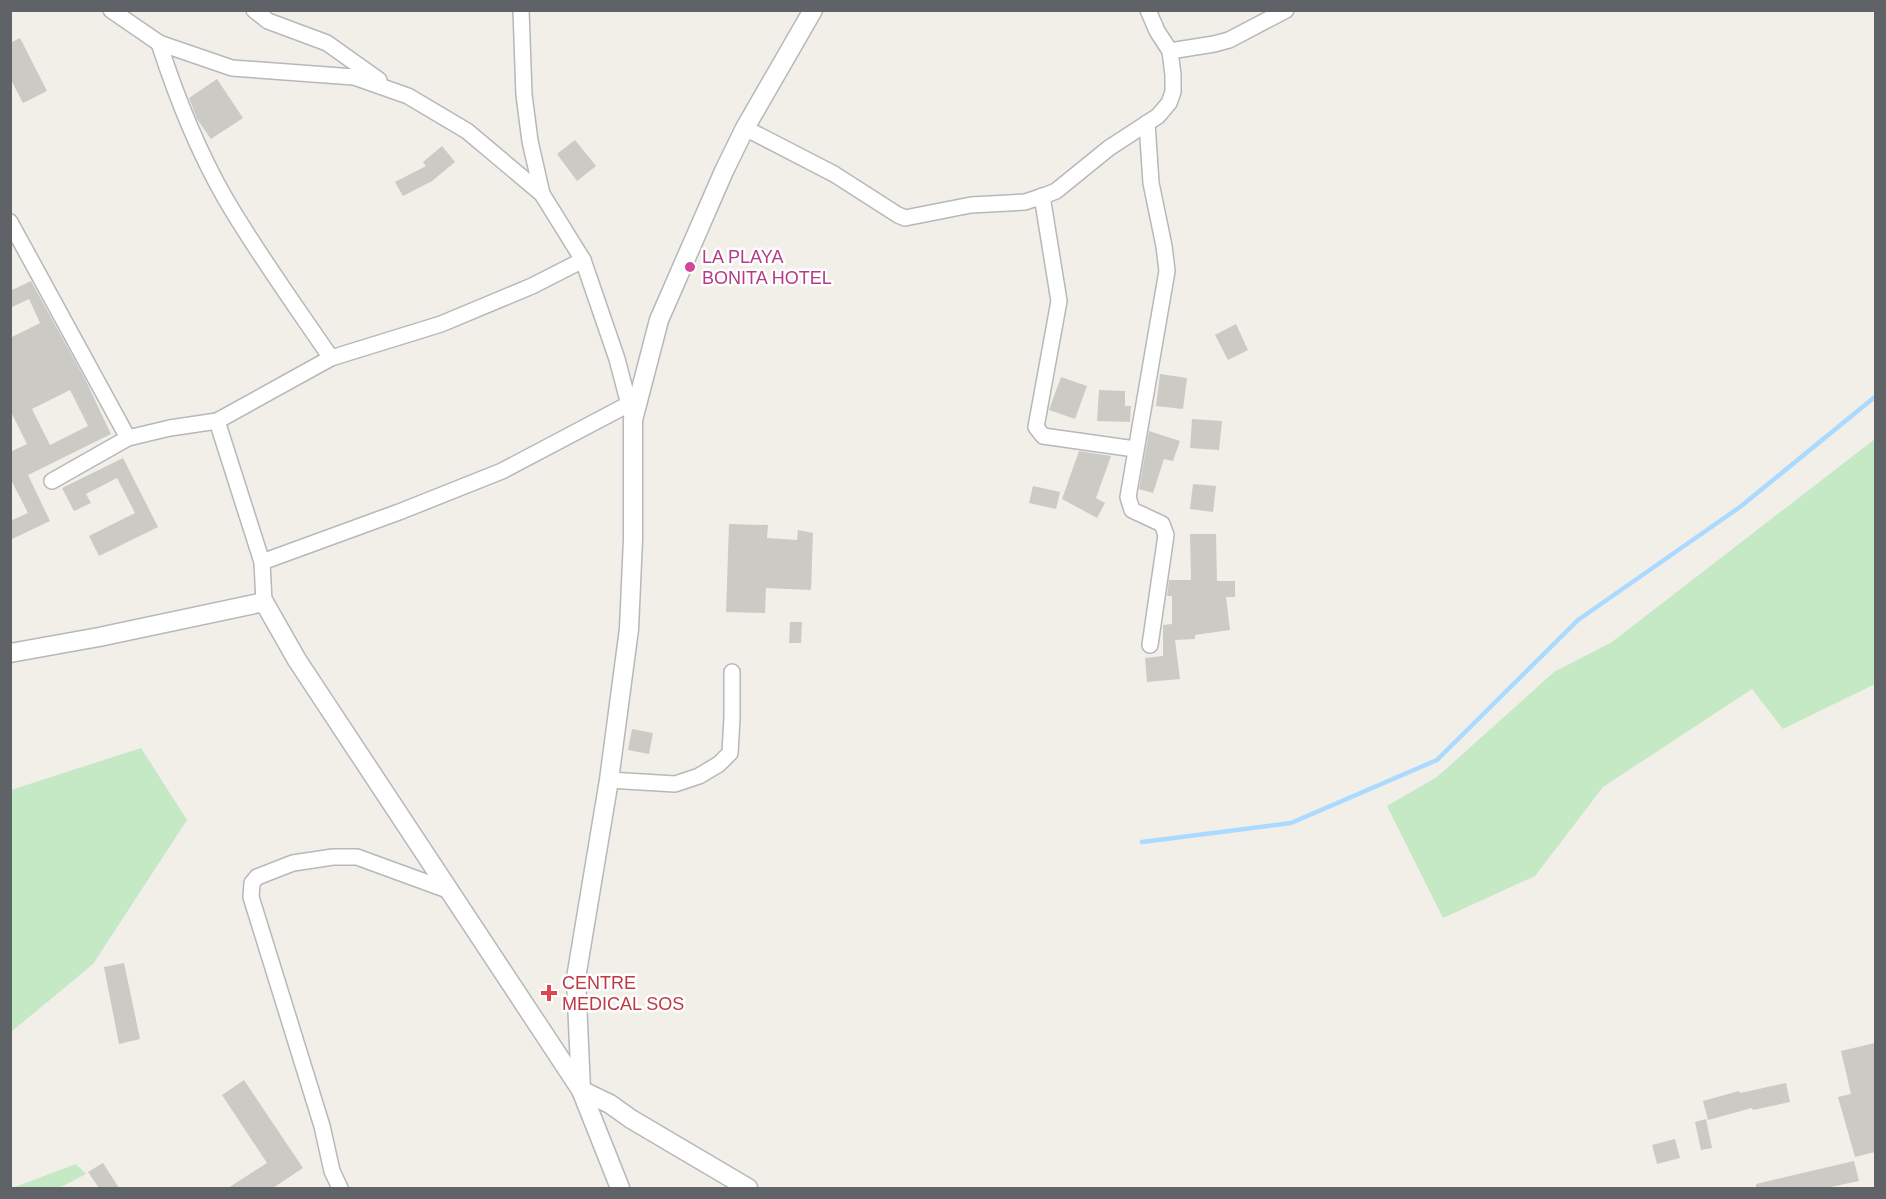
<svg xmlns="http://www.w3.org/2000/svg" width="1886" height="1199" viewBox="0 0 1886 1199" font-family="Arial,sans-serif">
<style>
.green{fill:#c5e8c5}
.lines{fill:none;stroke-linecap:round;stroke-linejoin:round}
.stream{stroke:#aadaff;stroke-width:4.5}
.building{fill:#cccac5;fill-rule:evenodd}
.minor-casing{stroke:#b5b8bc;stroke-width:18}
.tertiary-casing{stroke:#b5b8bc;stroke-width:21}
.minor{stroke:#fff;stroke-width:15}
.tertiary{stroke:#fff;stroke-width:18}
.hotel-dot{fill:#d1479c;stroke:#fff;stroke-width:2}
.health-dot{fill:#e0444e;stroke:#fff;stroke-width:2}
.labels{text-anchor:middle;stroke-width:5;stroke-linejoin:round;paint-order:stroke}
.hotel-label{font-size:18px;fill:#b23c85;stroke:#fff;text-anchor:start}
.health-label{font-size:18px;fill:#be3a42;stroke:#fff;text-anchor:start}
</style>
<rect width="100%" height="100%" fill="#f1efe8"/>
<!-- green -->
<g class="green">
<path d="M 1875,439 L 1875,684 L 1783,729 L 1752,689 L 1603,787 L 1535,876 L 1443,918 L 1387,806 L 1437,777 L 1554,672 L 1612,642 Z"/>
<path d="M 141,748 L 187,820 L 93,964 L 11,1032 L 11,790 Z"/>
<path d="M 76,1164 L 86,1174 L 59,1188 L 12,1188 Z"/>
</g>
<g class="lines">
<!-- stream -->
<path class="stream" d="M 1142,842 L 1291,823 L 1437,760 L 1578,620 L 1740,507 L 1876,396"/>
</g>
<!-- building -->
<g class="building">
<path d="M 20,38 L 47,91 L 23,103 L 10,78 L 10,43 Z"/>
<path d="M 217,79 L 243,118 L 211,139 L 197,119 L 189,98 Z"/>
<path d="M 575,140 L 596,166 L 577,181 L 557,154 Z"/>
<path d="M 442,146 L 455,162 L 432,181 L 403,196 L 395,182 L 426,166 L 423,162 Z"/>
<path d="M 31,281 L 85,379 L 111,434 L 28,475 L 50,521 L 10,540 L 10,521 L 28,513 L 10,478 L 10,452 L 27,444 L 10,410 L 10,338 L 40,323 L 29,299 L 10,308 L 10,291 ZM 70,390 L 88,426 L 50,445 L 32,409 Z"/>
<path d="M 1236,324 L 1248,350 L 1228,360 L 1215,335 Z"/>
<path d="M 1160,374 L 1187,378 L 1183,409 L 1156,406 Z"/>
<path d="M 1061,377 L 1087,386 L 1075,419 L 1049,410 Z"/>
<path d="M 1099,390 L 1125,391 L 1125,406 L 1131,406 L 1130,422 L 1097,421 Z"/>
<path d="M 1192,419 L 1222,421 L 1219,450 L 1190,448 Z"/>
<path d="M 1149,431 L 1180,441 L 1173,461 L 1164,459 L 1153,493 L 1139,489 Z"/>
<path d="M 1079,451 L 1111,456 L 1096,498 L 1105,503 L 1097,518 L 1062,499 Z"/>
<path d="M 123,458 L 158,527 L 99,556 L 89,536 L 135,513 L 117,478 L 86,494 L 91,503 L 74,511 L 62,488 Z"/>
<path d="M 1193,484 L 1216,486 L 1213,512 L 1190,509 Z"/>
<path d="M 1033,486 L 1060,492 L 1056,509 L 1029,503 Z"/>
<path d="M 729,524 L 768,525 L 767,538 L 797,540 L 798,530 L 813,533 L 811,590 L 766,588 L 765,613 L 726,612 Z"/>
<path d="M 1190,534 L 1216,534 L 1217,581 L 1235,581 L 1235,597 L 1226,597 L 1230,630 L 1195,635 L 1195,639 L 1175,640 L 1180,679 L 1147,682 L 1145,658 L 1163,656 L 1163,625 L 1172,624 L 1172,596 L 1167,596 L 1169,580 L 1191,580 Z"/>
<path d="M 790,622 L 802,622 L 801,643 L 789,643 Z"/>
<path d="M 632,729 L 653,733 L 649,754 L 628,750 Z"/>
<path d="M 124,963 L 140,1039 L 119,1044 L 104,967 Z"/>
<path d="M 1875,1043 L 1875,1152 L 1855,1157 L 1838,1097 L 1851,1094 L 1841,1051 Z"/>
<path d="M 244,1080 L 303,1168 L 273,1188 L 228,1188 L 267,1163 L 222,1095 Z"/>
<path d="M 1786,1083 L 1790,1102 L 1753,1110 L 1752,1108 L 1708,1120 L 1703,1101 L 1739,1091 L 1740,1093 Z"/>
<path d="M 1706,1119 L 1712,1148 L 1701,1150 L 1695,1122 Z"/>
<path d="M 1675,1139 L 1680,1158 L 1657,1164 L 1652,1145 Z"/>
<path d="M 1854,1161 L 1859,1181 L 1826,1188 L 1756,1188 L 1756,1184 Z"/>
<path d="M 103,1163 L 119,1188 L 99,1188 L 88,1172 Z"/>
</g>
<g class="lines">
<!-- minor casing -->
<g class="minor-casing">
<g id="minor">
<path d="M 111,10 L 159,43 L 232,68 L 354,77 L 408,96 L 467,131 L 542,194"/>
<path d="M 254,10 L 268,21 L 327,43 L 379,80"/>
<path d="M 521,10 L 524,95 L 530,141 L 542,194 L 583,260 L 617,359 L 633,420"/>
<path d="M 159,43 C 176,96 197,149 225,198 C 257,253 295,305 331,358"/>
<path d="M 1170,51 L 1214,44 L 1229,40 L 1286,10"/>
<path d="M 1147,123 L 1151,183 L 1164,246 L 1167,271 L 1128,497 L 1132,510 L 1162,524 L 1166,535 L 1150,645"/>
<path d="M 745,128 L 834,174 L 898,215 L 905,218 L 971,205 L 1025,202 L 1046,195 L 1056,191 L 1109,148 L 1158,116 L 1169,103 L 1173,92 L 1173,75 L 1170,51 L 1157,31 L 1148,10"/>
<path d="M 1042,196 L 1059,301 L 1036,427 L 1043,436 L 1135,449"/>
<path d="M 10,222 L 128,438 L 170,428 L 217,421"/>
<path d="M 52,481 L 128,438"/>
<path d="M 262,562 L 399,512 L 502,471 L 629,404"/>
<path d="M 264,602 L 262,562 L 217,421 L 331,358 L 441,324 L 532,286 L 583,260"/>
<path d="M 609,780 L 675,784 L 699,776 L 719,764 L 730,753 L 732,718 L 732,672"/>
<path d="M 340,1188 L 332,1171 L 322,1126 L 251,897 L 252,883 L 257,877 L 293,863 L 333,857 L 357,857 L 450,891"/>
</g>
</g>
<!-- tertiary casing -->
<g class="tertiary-casing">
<g id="tertiary">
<path d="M 10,653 L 99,637 L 264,602 L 297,660 L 581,1090 L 620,1188"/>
<path d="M 748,1188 L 631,1119 L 610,1104 L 581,1090 L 576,978 L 609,780 L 629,629 L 633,539 L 633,420 L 659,320 L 724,171 L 745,128 L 813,10"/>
</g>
</g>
<!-- minor -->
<use href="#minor" class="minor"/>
<!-- tertiary -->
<use href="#tertiary" class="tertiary"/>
</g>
<!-- markers -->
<circle class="hotel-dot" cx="690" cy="267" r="6"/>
<path class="health-dot" d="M546 984h6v6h6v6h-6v6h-6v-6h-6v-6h6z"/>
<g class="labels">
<!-- hotel labels -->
<g class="hotel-label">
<text x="702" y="263">LA PLAYA<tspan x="702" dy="21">BONITA HOTEL</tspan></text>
</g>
<!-- health labels -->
<g class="health-label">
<text x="562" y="989">CENTRE<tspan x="562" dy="21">MEDICAL SOS</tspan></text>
</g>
</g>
<!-- border -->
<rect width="1886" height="1199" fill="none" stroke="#5f6368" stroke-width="24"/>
</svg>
